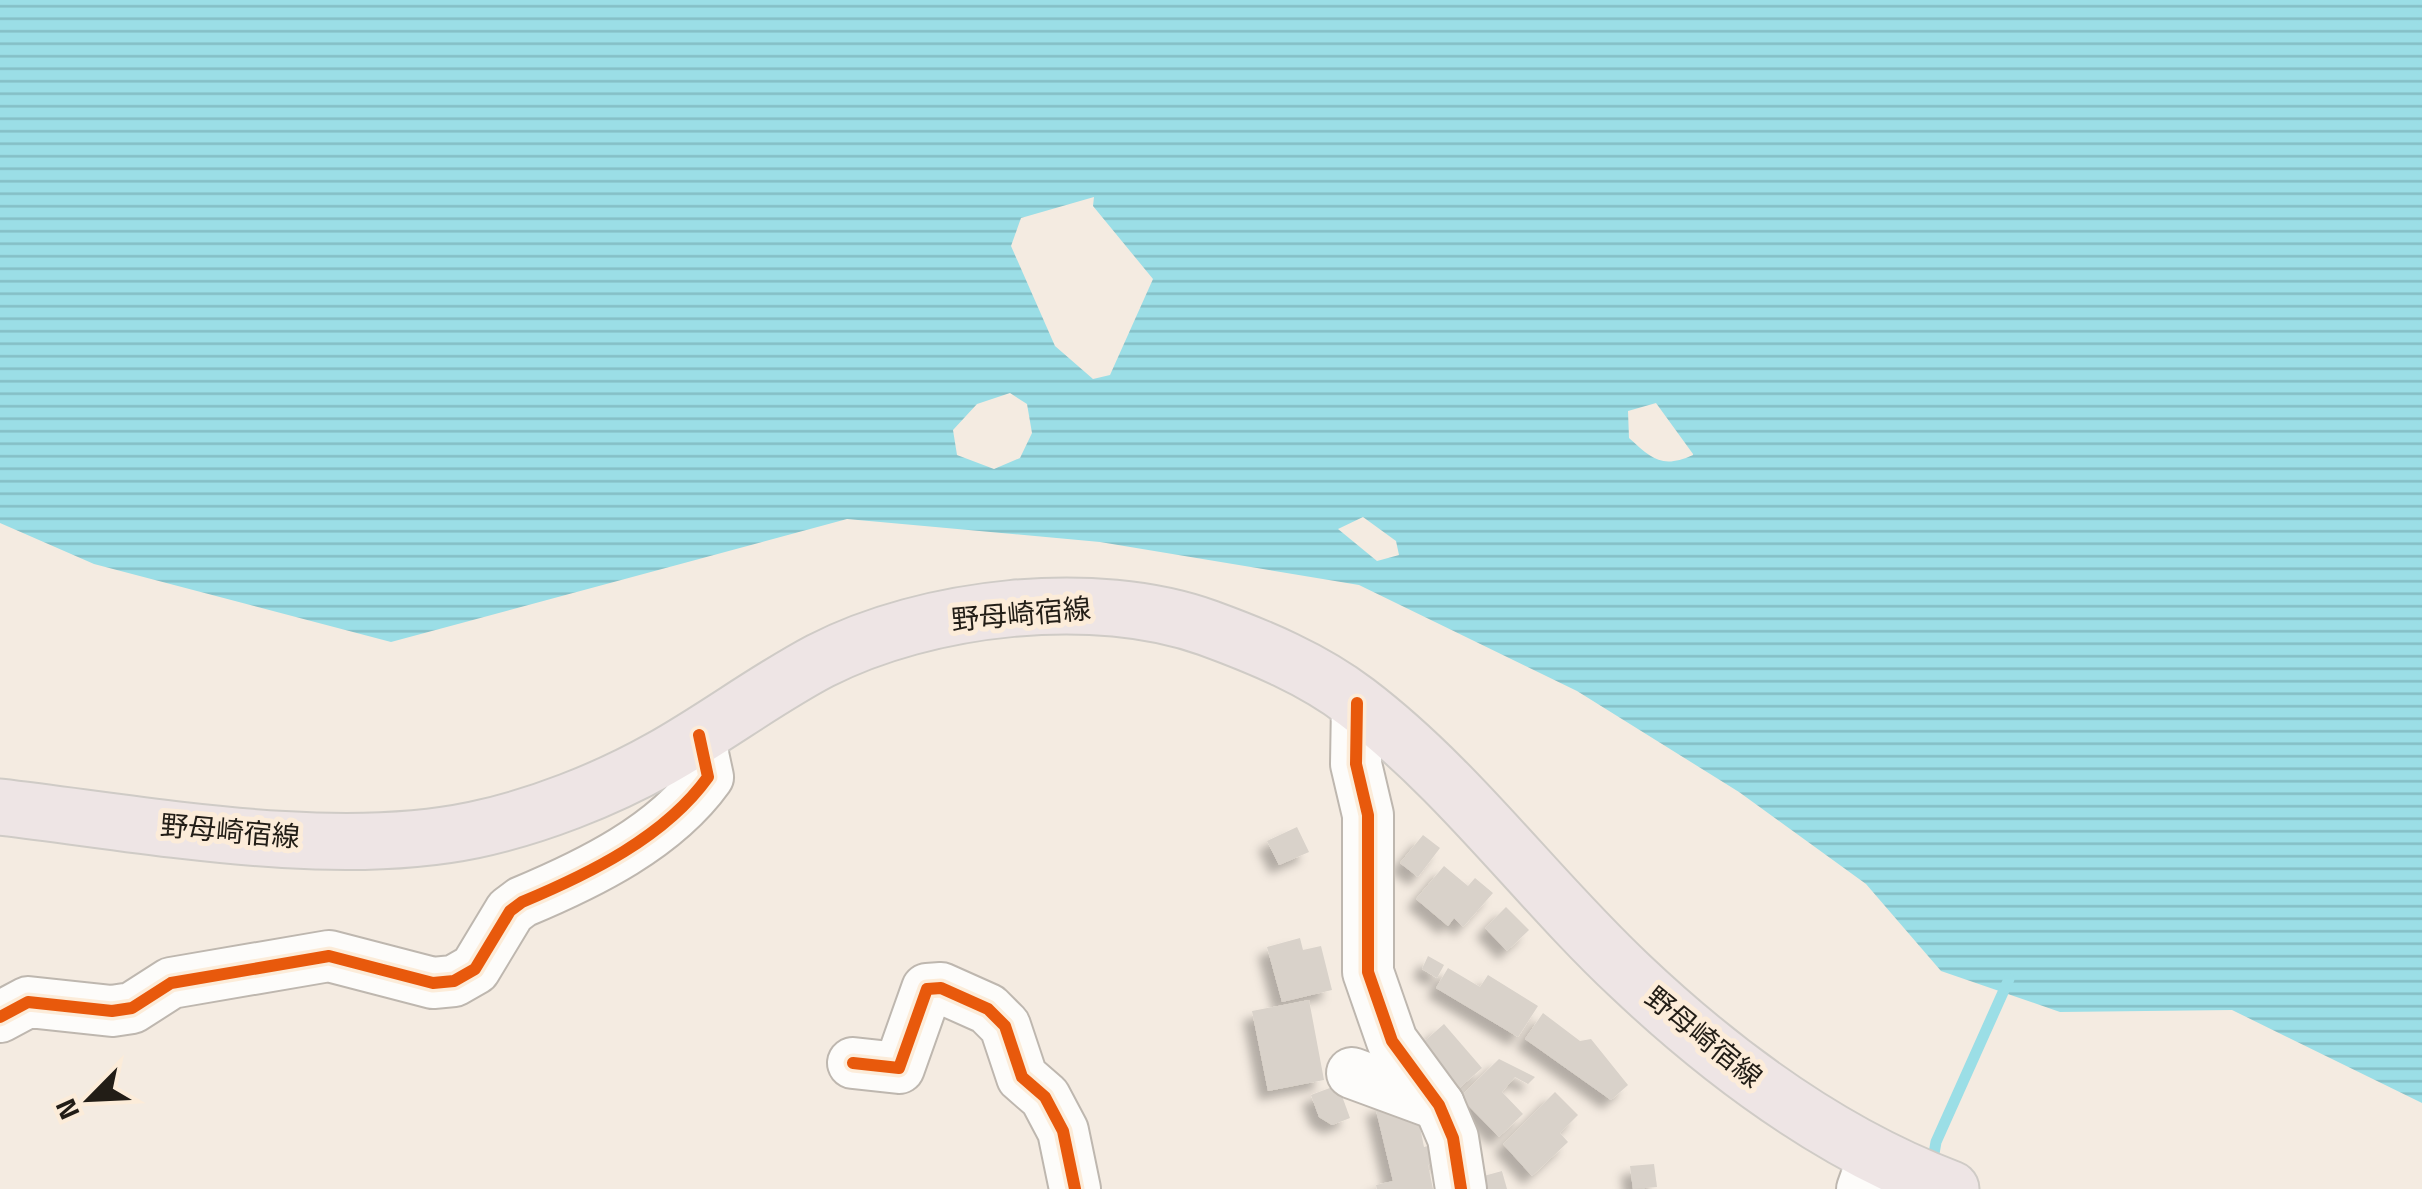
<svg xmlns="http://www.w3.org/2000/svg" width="2422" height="1189" viewBox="0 0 2422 1189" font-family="'Titillium Web','Noto Sans JP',sans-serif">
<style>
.water{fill:url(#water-rules);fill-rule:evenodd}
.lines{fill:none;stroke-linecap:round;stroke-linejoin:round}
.stream{stroke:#9bdee6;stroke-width:11}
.building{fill:#d9d2ca;filter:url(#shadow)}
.minor-casing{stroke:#beb7af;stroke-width:54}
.major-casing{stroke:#cfcbc6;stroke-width:59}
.minor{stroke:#fdfcfa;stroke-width:50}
.major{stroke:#eee5e5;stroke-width:55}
.cycleway-casing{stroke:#fcecd9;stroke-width:19}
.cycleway{stroke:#e8590c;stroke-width:12}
.labels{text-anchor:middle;stroke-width:10;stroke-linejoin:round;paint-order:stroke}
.street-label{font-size:28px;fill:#221d16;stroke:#fcecd9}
</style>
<defs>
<pattern id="water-rules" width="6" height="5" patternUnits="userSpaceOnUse" patternTransform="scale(2.5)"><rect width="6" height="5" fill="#9bdee6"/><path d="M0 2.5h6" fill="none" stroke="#85bec5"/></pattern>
<filter id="shadow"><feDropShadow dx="-9" dy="9" stdDeviation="5" flood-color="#0004"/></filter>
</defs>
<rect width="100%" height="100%" fill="#f4ebe1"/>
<!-- water -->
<path class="water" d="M 0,0 L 2422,0 L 2422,1103 L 2232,1010 L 2060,1012 L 1941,971 L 1866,884 L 1739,792 L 1577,691 L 1359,585 L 1100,542 L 847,519 L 391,642 L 94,564 L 0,523 ZM 1094,197 L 1093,206 L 1153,279 L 1110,375 L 1093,379 L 1055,346 L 1011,246 L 1021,218 ZM 1010,393 L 1027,404 L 1032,433 L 1020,458 L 994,469 L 957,455 L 953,430 L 977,404 ZM 1656,403 L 1693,454 L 1693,455 C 1662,469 1652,459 1629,438 L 1628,411 ZM 1363,517 L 1396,541 L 1399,555 L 1377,561 L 1338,529 Z"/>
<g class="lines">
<!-- stream -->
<path class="stream" d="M 1932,1165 L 1936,1142 L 2009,979"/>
</g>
<!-- building -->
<g class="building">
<path d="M 1297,827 L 1309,852 L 1279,865 L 1267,841 Z"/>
<path d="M 1423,835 L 1440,848 L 1418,877 L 1400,863 Z"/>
<path d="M 1444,866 L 1468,886 L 1475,878 L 1493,893 L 1463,927 L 1454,918 L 1448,926 L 1416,899 Z"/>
<path d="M 1506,907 L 1529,930 L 1507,951 L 1485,928 Z"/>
<path d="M 1300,938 L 1303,950 L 1321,946 L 1332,990 L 1282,1002 L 1267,947 Z"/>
<path d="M 1428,956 L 1444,965 L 1437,978 L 1422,969 Z"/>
<path d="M 1448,968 L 1480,987 L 1488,975 L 1538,1006 L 1518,1037 L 1436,988 Z"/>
<path d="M 1309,1000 L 1324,1080 L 1268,1091 L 1252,1011 Z"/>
<path d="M 1543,1013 L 1580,1041 L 1591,1039 L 1628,1085 L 1611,1100 L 1525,1039 Z"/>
<path d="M 1444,1024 L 1482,1068 L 1457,1090 L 1419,1046 Z"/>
<path d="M 1499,1059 L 1535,1077 L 1528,1084 L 1515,1077 L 1502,1092 L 1523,1114 L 1499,1137 L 1460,1097 Z"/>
<path d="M 1338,1085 L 1350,1118 L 1332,1125 L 1319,1117 L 1311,1095 Z"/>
<path d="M 1555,1092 L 1578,1115 L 1560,1133 L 1568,1142 L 1532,1176 L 1503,1144 Z"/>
<path d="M 1397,1101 L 1402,1120 L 1418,1117 L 1424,1147 L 1435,1144 L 1440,1162 L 1428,1165 L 1433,1189 L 1377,1189 L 1376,1185 L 1393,1181 L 1375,1106 Z"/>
<path d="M 1654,1164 L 1657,1187 L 1633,1189 L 1630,1166 Z"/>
<path d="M 1502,1171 L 1507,1189 L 1475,1189 L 1473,1179 Z"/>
</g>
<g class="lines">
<!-- minor casing -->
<g class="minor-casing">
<g id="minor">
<path d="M 1357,703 L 1356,764 L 1368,815 L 1368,972 L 1392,1041 L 1439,1105 L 1453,1138 L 1461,1189"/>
<path d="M 0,1017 L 28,1002 L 112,1011 L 132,1008 L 171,983 L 329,956 L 433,983 L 454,981 L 475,969 L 510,911 L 522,902 C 589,874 665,837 708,777 L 699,735"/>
<path d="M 853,1063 L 899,1068 L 927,989 L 941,988 L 988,1009 L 1005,1026 L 1022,1077 L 1045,1097 L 1063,1131 L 1075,1189"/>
<path d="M 1352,1073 L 1439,1105"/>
<path d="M 1862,1189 L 1873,1158"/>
</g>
</g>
<!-- major casing -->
<g class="major-casing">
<path id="major" d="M 0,807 C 146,824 330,860 474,830 C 536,817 605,790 660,759 C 714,729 765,690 820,661 C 927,606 1095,587 1208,628 C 1260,647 1313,669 1356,702 C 1459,780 1537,889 1630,976 C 1723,1064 1831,1144 1951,1189"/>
</g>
<!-- minor -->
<use href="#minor" class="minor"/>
<!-- major -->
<use href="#major" class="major"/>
<!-- cycleway casing -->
<g class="cycleway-casing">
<g id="cycleway">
<path d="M 1357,703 L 1356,764 L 1368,815 L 1368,972 L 1392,1041 L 1439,1105 L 1453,1138 L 1461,1189"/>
<path d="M 0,1017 L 28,1002 L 112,1011 L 132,1008 L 171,983 L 329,956 L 433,983 L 454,981 L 475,969 L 510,911 L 522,902 C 589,874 665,837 708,777 L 699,735"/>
<path d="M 853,1063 L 899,1068 L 927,989 L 941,988 L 988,1009 L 1005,1026 L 1022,1077 L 1045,1097 L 1063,1131 L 1075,1189"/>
</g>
</g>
<!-- cycleway -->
<use href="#cycleway" class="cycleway"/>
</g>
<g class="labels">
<!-- street labels -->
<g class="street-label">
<text transform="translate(1021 614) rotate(-5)" y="10">野母崎宿線</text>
<text transform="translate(230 831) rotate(5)" y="10">野母崎宿線</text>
<text transform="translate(1704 1037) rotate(39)" y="10">野母崎宿線</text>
</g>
</g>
<!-- north arrow -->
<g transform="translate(90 1099) rotate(246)" stroke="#fcecd9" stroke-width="8" paint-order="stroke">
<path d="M0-8L18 38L0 25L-18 38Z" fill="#221d16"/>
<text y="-15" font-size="28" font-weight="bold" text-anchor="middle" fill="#221d16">N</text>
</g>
</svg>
